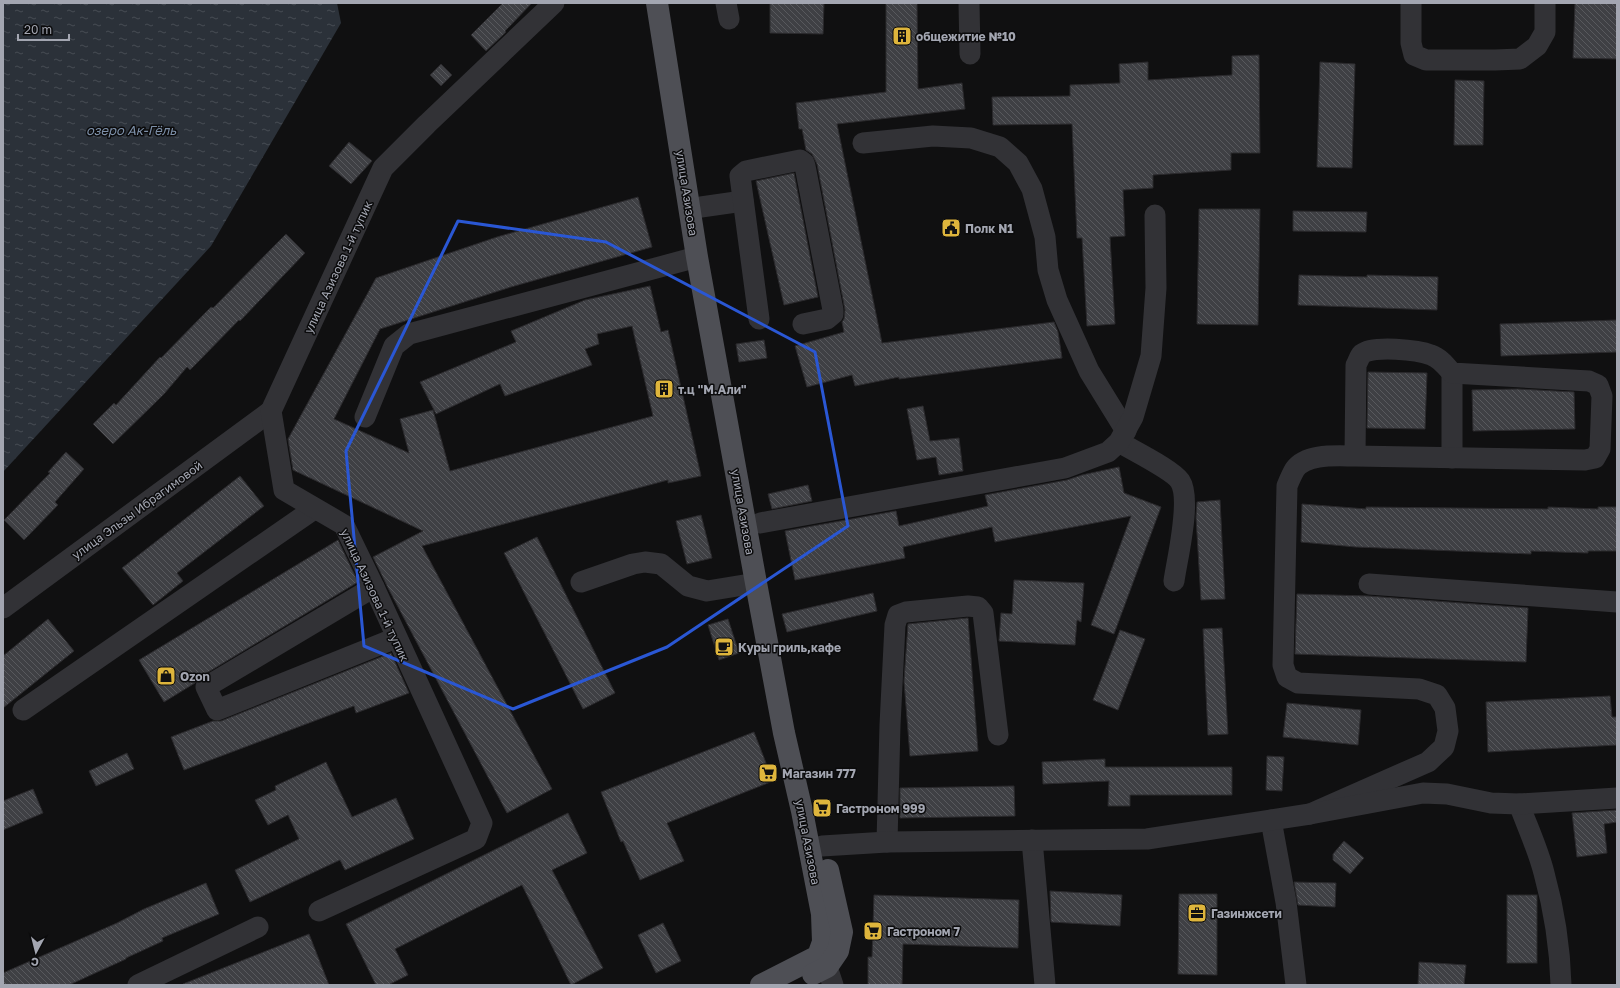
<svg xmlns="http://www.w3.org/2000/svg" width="1620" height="988" viewBox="0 0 1620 988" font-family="'Golos Text',sans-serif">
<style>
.water{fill:url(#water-ripples)}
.building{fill:url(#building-back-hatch);stroke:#2b2a2d}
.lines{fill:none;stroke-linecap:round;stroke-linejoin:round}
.minor{stroke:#323236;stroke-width:21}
.major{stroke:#4e4f55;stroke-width:22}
.marked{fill:none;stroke:#2a57d4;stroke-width:3;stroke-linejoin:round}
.labels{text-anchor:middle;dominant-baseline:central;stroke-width:3;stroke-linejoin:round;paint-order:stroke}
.poi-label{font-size:12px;font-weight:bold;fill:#a3a6b1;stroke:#0b0b0c;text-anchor:start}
.street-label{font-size:12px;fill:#a3a6b1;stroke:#0b0b0c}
.water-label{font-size:13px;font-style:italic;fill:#7d90a9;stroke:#0b0b0c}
</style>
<defs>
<pattern id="water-ripples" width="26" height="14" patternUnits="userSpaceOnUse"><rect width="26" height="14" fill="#2b3139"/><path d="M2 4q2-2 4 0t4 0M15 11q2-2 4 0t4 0" fill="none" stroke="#474c53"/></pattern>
<pattern id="building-back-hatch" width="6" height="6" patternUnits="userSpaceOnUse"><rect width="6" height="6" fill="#3f4044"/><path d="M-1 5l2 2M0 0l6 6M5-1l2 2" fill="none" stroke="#58595d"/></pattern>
</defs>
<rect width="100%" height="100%" fill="#101011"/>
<!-- water -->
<path class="water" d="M3,3H337L341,23L211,246L3,472Z"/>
<!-- building -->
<g class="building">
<path d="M503,3H532L505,31L506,32L486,51L471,35Z"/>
<path d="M770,3H824L823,34L770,33Z"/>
<path d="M886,3H917L918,89L962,83L965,109L837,124L882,343L1054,322L1058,332L1062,358L899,379V377L855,386L852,375L807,387L795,346L844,332L842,322L844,319L845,310L817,164L812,154L806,150L802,129H799L796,103L886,92Z"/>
<path d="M1575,3H1617V59L1573,58Z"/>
<path d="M1259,55L1260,153H1231V170L1153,175V188L1123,190L1125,236L1110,237L1115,324L1087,326L1082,238H1077L1072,124L993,125L992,97L1070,96V85L1120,83L1119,64L1148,62V80L1232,75V56Z"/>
<path d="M1320,62L1355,64L1352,168L1317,167Z"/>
<path d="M441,64L452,75L441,86L430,75Z"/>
<path d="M1455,80L1484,81L1483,145H1454Z"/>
<path d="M349,142L372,161L351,184L329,166Z"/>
<path d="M794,173L818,297L784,305L756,181Z"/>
<path d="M638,197L652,247L511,287L380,329L334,419L409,453L400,419L433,410L450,471L653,416L632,326L597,334L599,344L585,349L592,365L505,396L500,384L436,414L420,382L516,342L511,331L585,300L650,286L661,332L668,330L701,476L668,483V480L422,546L552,789L507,813L388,588L373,557L423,531L293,470L288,439L376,278L497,237Z"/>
<path d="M1199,209H1260L1258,325L1197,324Z"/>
<path d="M1293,211L1367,212L1366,232L1293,231Z"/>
<path d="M286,234L305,253L240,321L239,320L190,370L187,367L164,394L113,444L93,424L114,403L116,405L160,357L161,358L211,307L213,308Z"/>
<path d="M1299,275L1367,277V275L1438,277L1437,310L1298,305Z"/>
<path d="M1617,320V352L1501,356L1500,324Z"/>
<path d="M764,340L767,358L739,362L736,344Z"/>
<path d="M1368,372L1427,373L1425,429L1367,428Z"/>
<path d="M1518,389L1574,392L1575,429L1473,431L1472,390Z"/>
<path d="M923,406L930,441L959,438L963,471L939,475L936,457L917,460L907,409Z"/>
<path d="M66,452L84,469L55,502L58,505L24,540L4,520L50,473L48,472Z"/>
<path d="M1119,467L1124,493L1161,507L1114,634L1091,625L1131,516L995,542L992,527L903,547L905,558L795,580L785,531L896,511L899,526L988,506L985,495L1067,480L1082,475Z"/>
<path d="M240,476L264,506L177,573L183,581L153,605L122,568Z"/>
<path d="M808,485L812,501L772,509L768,494Z"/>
<path d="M1220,500L1225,599L1201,600L1196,517L1197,502Z"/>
<path d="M1302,504L1366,509V507L1548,509V507L1598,509V507H1617V551H1588V553L1531,551V554L1356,547L1301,542Z"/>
<path d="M701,515L712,558L687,564L676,521Z"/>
<path d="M537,537L615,693L583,709L504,553Z"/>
<path d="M338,540L358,582L200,677L195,683L164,702L139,660Z"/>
<path d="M1014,580L1084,583L1081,622L1077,620L1075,645L999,641L1001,613L1012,614Z"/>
<path d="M873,593L877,611L787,632L782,614Z"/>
<path d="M1297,594L1368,596L1528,608L1526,662L1295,654Z"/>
<path d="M968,618L978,751L910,756L904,681L908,624Z"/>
<path d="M48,619L74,651L3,708V656Z"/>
<path d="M728,619L739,653L719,660L708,625Z"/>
<path d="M1222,628L1228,734L1208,735L1203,629Z"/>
<path d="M1120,630L1145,639L1118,710L1093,700Z"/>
<path d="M391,653L409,693L356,713L354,706L184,770L171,737L213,721H221Z"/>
<path d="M1610,696L1612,717H1617V745L1488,752L1486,702Z"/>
<path d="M1287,703L1361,710L1358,745L1283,737Z"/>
<path d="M754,732L773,781L667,823L684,861L640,880L623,841L621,842L601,792Z"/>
<path d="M127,753L134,769L96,786L89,771Z"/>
<path d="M1267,756L1284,757L1282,791L1266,790Z"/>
<path d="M1105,759V767H1232V795H1130V806H1108L1109,781L1043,784L1042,762Z"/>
<path d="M326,762L352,817L396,798L414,839L345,870L340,860L250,902L235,870L299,839L288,815L268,825L255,800L276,790L275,786Z"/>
<path d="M1014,786L1015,816L900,818V788Z"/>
<path d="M33,789L43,813L3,830V801Z"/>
<path d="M1617,810V822L1604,824L1607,853L1577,857L1572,813Z"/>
<path d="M568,813L587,853L552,870L603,968L571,985L522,885L395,949L408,975L388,985H376L346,924Z"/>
<path d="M1344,841L1364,858L1350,874L1333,860V854Z"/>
<path d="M1294,882L1336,883L1335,907L1298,905Z"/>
<path d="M206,883L219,914L162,938L163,941L126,958V959L69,985H3V973L117,923L144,909Z"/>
<path d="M1050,891L1122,895L1120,926L1051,922Z"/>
<path d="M1179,894H1217V975L1178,974Z"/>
<path d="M874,895L1019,900L1018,948L903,944L902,985H868V957H872Z"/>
<rect x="1507" y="895" width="30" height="68"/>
<path d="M663,923L681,961L656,973L638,935Z"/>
<path d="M309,934L329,985H183V984Z"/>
<path d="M1419,962L1466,965L1464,985H1418Z"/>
</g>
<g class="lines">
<!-- minor -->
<g class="minor">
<path d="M726,3L729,19"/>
<path d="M969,3L970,54"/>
<path d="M1411,3V43L1414,55L1426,60H1495L1520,59L1537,46L1545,32V3"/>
<path d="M863,143L933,136L971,138L1000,147L1018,163L1032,189L1045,237L1048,270L1057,300L1089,371L1126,431"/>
<path d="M701,207L743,201"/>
<path d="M759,319L740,176L746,171L800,160L804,163L805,166L833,310V314L827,319L803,324"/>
<path d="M365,417L394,346L409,334L697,257"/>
<path d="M1119,442C1132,450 1173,470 1180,481C1192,499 1177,559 1174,581"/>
<path d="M1452,458V373"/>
<path d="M760,523L1065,468L1108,452L1119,442L1133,417L1151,356L1156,288L1155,215"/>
<path d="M581,582L633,564L645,562L661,564L688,586L707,591L756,583"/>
<path d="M1369,584L1617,602"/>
<path d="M374,587L206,687L217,710L396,638"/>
<path d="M3,608L271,411"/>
<path d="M23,710L314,509"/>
<path d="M1519,804C1527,826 1538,849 1544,873C1554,909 1560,947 1561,985"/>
<path d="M1310,814L1428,762L1444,747L1448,731L1445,708L1437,695L1419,689L1298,683L1287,677L1283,665L1287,486C1289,481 1292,474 1295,469C1307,453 1337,456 1355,456L1585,460L1595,458L1600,449L1602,396L1598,385L1589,381L1452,373C1446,366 1440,358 1431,355C1418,350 1373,345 1362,354C1359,357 1358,362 1356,365L1355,456"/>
<path d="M1271,820L1286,902L1296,985"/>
<path d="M1032,840L1045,985"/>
<path d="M887,842L890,725L895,625L898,615L906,612L968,606L978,607L983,613L998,735"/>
<path d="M822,846L887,842L1147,839L1310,814L1423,793L1447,794L1491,803L1519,804L1617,798"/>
<path d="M319,911L476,839L482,823L374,587L344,525L284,490L271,411L383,168L427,124L554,3"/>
<path d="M827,967L833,985"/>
<path d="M138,985L258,927"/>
</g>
<!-- major -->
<g class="major">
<path d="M657,3L697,257L756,583L784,733L802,811L822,914L823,942L818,956L761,985"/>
<path d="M813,974L827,967L838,951L842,932L828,870"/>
</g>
</g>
<!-- marked area -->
<path class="marked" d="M458,221L606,242L815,352L848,526L667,647L513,709L364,646L346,451Z"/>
<!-- icons -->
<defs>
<symbol id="building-square" viewBox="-11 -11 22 22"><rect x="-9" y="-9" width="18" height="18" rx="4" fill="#deb53c" stroke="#0b0b0c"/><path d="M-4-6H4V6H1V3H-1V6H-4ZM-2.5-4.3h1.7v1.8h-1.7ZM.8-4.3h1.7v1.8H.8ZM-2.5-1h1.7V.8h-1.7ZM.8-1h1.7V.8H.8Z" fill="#111"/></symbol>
<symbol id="civic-square" viewBox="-11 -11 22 22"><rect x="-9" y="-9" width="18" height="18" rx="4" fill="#deb53c" stroke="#0b0b0c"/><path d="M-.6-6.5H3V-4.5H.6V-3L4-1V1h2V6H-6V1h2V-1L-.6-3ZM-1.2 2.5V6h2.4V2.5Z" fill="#111"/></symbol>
<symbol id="cafe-square" viewBox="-11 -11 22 22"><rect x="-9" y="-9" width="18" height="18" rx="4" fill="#deb53c" stroke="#0b0b0c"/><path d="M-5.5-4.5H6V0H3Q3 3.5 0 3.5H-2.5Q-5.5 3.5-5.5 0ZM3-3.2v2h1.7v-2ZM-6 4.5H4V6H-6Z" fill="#111"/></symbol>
<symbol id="shop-square" viewBox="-11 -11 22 22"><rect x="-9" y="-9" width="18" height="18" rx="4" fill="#deb53c" stroke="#0b0b0c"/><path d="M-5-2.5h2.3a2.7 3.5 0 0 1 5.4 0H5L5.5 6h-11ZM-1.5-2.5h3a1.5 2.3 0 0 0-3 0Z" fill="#111"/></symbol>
<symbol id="supermarket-square" viewBox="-11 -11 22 22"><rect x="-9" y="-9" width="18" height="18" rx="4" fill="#deb53c" stroke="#0b0b0c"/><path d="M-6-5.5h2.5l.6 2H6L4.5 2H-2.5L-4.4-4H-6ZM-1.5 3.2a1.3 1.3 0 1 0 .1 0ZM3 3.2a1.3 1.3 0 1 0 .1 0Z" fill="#111"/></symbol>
<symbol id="office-square" viewBox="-11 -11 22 22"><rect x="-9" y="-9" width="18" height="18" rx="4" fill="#deb53c" stroke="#0b0b0c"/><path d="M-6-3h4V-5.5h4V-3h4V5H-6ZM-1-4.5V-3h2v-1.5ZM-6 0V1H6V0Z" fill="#111"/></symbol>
</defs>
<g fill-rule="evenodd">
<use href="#building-square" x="891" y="25" width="22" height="22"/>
<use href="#civic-square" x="940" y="217" width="22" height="22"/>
<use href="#building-square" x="653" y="378" width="22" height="22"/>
<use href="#cafe-square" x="713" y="636" width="22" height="22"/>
<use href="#shop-square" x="155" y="665" width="22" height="22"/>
<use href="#supermarket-square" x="757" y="762" width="22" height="22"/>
<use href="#supermarket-square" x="811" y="797" width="22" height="22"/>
<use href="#office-square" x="1186" y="902" width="22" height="22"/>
<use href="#supermarket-square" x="862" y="920" width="22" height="22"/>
</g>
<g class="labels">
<!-- poi labels -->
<g class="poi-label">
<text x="916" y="36">общежитие №10</text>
<text x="965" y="228">Полк N1</text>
<text x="678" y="389">т.ц "М.Али"</text>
<text x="738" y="647">Куры гриль,кафе</text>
<text x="180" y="676">Ozon</text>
<text x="782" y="773">Магазин 777</text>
<text x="836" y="808">Гастроном 999</text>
<text x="1211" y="913">Газинжсети</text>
<text x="887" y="931">Гастроном 7</text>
</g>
<!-- street labels -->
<g class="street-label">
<text transform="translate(687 193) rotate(81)">улица Азизова</text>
<text transform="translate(338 267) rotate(-65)">улица Азизова 1-й тупик</text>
<text transform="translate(137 510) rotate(-36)">улица Эльзы Ибрагимовой</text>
<text transform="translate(743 512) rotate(80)">улица Азизова</text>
<text transform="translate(375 595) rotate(65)">улица Азизова 1-й тупик</text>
<text transform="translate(808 842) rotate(79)">улица Азизова</text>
</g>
<!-- water labels -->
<g class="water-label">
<text x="131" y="130">озеро Ак-Гёль</text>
</g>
</g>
<!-- border -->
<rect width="1620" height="988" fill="none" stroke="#a3a6b1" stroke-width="8"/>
<!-- north arrow -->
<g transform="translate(36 952) rotate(187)" stroke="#0b0b0c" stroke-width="3" paint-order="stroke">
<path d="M0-3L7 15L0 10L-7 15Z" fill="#a3a6b1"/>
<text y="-6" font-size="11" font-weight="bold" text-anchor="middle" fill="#a3a6b1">С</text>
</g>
<!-- scale -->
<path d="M18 34v6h51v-6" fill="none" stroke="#a3a6b1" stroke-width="2"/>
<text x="24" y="34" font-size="12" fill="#a3a6b1" stroke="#0b0b0c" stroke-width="3" paint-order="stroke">20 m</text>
</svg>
